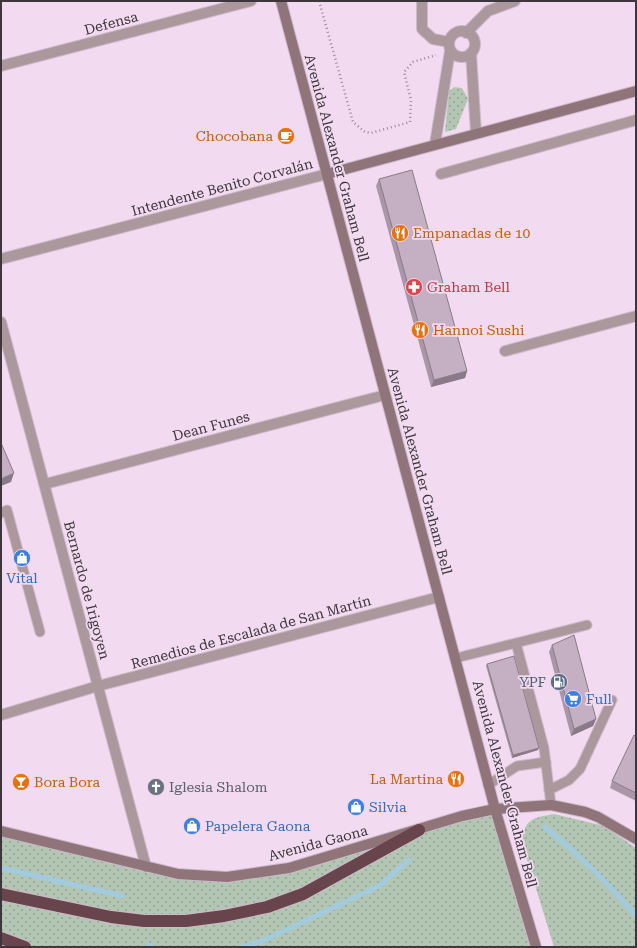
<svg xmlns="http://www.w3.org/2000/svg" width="637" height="948" viewBox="0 0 637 948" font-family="'Roboto Serif',serif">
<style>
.grass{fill:url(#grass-dots)}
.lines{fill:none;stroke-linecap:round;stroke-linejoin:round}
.stream{stroke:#a3cbdf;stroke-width:5}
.lane-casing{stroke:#cebacc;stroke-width:11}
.street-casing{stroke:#cebacc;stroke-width:12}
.secondary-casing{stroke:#cebacc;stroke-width:12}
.highway-casing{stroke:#cebacc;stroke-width:14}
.path{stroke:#998998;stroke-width:2.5;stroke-dasharray:1 3;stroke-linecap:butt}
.lane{stroke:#ab989c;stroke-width:9}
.street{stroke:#ab989c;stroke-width:10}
.secondary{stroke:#8f747a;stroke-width:10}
.highway{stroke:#68444d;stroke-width:12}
.wall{fill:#a996a8}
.shaded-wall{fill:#8a7a88}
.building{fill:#c5afc3;stroke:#8a7a88}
.labels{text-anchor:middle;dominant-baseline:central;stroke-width:3.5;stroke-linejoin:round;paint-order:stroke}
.street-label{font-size:14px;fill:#3e353d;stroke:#f2dbf0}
.food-label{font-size:14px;fill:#c56008;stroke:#f2dbf0;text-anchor:start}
.health-label{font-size:14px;fill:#be3a42;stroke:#f2dbf0;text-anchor:start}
.shop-label{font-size:14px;fill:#366cbe;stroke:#f2dbf0;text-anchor:start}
.service-label{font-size:14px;fill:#4e5e75;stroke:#f2dbf0;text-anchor:end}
.worship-label{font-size:14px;fill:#5b616d;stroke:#f2dbf0;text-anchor:start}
</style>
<defs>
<pattern id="grass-dots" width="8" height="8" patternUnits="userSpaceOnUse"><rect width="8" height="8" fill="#b2c6b3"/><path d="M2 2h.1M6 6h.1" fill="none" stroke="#92a293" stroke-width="1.8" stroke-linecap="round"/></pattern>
</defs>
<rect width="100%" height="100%" fill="#f2dbf0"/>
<!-- grass -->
<g class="grass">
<path d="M454,87L462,88L468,99L456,129L445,132L449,91Z"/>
<path d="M495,809L536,947H1V831L178,874L257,873Z"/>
<path d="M554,814L604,826L636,848V947H554L522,843C524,819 532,818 554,814Z"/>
</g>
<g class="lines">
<!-- stream -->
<g class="stream">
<path d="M545,827C578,854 609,884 636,916"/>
<path d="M1,868L122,896"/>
<path d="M149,945L152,947"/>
<path d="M243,947L265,940L379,886L409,860"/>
</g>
<defs>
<g id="lane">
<path d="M1,513L7,510L40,632"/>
<path d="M456,658L516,643"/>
<path d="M488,785L517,766L546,762"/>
<path d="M549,790L569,780L580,769L612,700"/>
<path d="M551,805L544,748L516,643L587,625"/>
</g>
<g id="street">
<path d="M422,1V29L433,39L449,42"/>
<circle cx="462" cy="44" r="13"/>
<path d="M466,33L488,11L515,1"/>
<path d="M471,53L476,133"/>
<path d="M1,66L251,1"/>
<path d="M435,144L450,51"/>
<path d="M441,174L636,120"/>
<path d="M1,259L327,174"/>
<path d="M1,322L146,867"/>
<path d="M505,351L636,316"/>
<path d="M45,484L385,395"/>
<path d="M1,715L98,686L439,597"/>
</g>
<g id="secondary">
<path d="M281,1L495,809L536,947"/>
<path d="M327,174L636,91"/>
<path d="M1,831L178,874L227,877L289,868L462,816L495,809L551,805L585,812L598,817L636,839"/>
</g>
<g id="highway">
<path d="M1,894L111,917L144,921H186L224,916L267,907L303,894L419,830"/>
<path d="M1,938L25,947"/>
</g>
</defs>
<!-- lane casing -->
<use href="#lane" class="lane-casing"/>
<!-- street casing -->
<use href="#street" class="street-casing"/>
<!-- secondary casing -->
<use href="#secondary" class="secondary-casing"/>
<!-- highway casing -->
<use href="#highway" class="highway-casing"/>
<!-- path -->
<path class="path" d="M319,1L353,122L365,132L371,133L410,122L411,100L404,72L413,62L436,55"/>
<!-- lane -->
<use href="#lane" class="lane"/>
<!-- street -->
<use href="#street" class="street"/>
<!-- secondary -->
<use href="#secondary" class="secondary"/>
<!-- highway -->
<use href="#highway" class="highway"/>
</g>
<!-- wall -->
<g class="wall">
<path d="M379,179L467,371L465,378L431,387L376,186Z"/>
<path d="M552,645L596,719L593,726L571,736L549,652Z"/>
<path d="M487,664L538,750L512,758L486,666Z"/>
<path d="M636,736V801L610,788L612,781Z"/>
</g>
<!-- shaded-wall -->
<g class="shaded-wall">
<path d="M467,371L465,378L431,387L434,380Z"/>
<path d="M14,473L11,482L1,486V479Z"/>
<path d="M596,719L593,726L571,736L574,729Z"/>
<path d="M539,748L538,750L512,758L513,755Z"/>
</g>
<!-- building -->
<g class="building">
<path d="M412,170L467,371L434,380L379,179Z"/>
<path d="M1,443L14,473L1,479Z"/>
<path d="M574,635L596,719L574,729L552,645Z"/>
<path d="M514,656L539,748L513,755L487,664Z"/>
<path d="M634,735L636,736V793L612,781Z"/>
</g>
<!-- icons -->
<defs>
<symbol id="cafe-disc" viewBox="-11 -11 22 22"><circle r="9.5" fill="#e8710a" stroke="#f2dbf0"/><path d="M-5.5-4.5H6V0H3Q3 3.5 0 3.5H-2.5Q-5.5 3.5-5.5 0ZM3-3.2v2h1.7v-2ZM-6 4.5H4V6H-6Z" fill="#fff"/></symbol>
<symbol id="restaurant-disc" viewBox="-11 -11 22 22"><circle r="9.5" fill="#e8710a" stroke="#f2dbf0"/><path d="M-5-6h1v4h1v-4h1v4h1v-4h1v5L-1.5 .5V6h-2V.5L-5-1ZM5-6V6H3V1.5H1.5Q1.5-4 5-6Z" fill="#fff"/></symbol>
<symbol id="pharmacy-disc" viewBox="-11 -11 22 22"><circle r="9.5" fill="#e0444e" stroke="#f2dbf0"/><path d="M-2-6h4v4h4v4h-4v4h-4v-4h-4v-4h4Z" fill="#fff"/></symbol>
<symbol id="shop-disc" viewBox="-11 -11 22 22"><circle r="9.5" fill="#3f7fe0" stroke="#f2dbf0"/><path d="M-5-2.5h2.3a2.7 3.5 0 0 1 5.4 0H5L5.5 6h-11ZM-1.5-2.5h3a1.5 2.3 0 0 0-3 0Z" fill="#fff"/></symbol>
<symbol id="fuel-disc" viewBox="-11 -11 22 22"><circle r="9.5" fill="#5c6f8a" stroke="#f2dbf0"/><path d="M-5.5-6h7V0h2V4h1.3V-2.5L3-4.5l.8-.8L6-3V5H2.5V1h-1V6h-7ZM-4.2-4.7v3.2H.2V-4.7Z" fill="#fff"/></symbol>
<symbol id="supermarket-disc" viewBox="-11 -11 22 22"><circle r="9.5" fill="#3f7fe0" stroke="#f2dbf0"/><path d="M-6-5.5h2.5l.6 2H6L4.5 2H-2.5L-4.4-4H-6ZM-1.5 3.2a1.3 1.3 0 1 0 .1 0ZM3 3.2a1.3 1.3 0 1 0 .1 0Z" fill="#fff"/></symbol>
<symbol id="bar-disc" viewBox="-11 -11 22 22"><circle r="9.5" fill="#e8710a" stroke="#f2dbf0"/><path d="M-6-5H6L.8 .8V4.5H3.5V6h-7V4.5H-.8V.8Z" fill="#fff"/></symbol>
<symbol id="church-disc" viewBox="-11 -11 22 22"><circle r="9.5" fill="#6b7280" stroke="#f2dbf0"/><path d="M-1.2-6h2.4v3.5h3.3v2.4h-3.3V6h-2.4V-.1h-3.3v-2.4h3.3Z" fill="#fff"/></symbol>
</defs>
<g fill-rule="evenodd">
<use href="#cafe-disc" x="276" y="126" width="20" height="20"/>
<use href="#restaurant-disc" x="390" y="223" width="20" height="20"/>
<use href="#pharmacy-disc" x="404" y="277" width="20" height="20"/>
<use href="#restaurant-disc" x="410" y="320" width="20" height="20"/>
<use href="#shop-disc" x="12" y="548" width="20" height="20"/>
<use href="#fuel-disc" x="549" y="672" width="20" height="20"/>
<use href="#supermarket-disc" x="563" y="689" width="20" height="20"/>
<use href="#restaurant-disc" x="446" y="769" width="20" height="20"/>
<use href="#bar-disc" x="11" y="772" width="20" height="20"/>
<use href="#church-disc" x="146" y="777" width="20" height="20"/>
<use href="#shop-disc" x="346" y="797" width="20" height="20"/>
<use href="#shop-disc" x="182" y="816" width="20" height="20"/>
</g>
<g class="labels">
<!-- street labels -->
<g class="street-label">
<text transform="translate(111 23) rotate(-15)">Defensa</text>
<text transform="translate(337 158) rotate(75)">Avenida Alexander Graham Bell</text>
<text transform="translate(222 187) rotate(-15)">Intendente Benito Corvalán</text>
<text transform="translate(211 426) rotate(-15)">Dean Funes</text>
<text transform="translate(420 471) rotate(75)">Avenida Alexander Graham Bell</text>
<text transform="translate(87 590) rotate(75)">Bernardo de Irigoyen</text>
<text transform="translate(251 632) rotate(-15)">Remedios de Escalada de San Martín</text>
<text transform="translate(505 784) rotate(75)">Avenida Alexander Graham Bell</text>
<text transform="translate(318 843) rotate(-15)">Avenida Gaona</text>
</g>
<!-- food labels -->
<g class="food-label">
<text x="273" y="136" text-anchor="end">Chocobana</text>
<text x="413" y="233">Empanadas de 10</text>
<text x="433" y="330">Hannoi Sushi</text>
<text x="443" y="779" text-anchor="end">La Martina</text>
<text x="34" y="782">Bora Bora</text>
</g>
<!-- health labels -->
<g class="health-label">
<text x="427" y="287">Graham Bell</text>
</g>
<!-- shop labels -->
<g class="shop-label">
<text x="22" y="578" text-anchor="middle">Vital</text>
<text x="586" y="699">Full</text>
<text x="369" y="807">Silvia</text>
<text x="205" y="826">Papelera Gaona</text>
</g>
<!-- service labels -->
<g class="service-label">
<text x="546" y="682">YPF</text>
</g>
<!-- worship labels -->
<g class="worship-label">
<text x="169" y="787">Iglesia Shalom</text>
</g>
</g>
<!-- border -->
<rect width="637" height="948" fill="none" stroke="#3e353d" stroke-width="4"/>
</svg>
